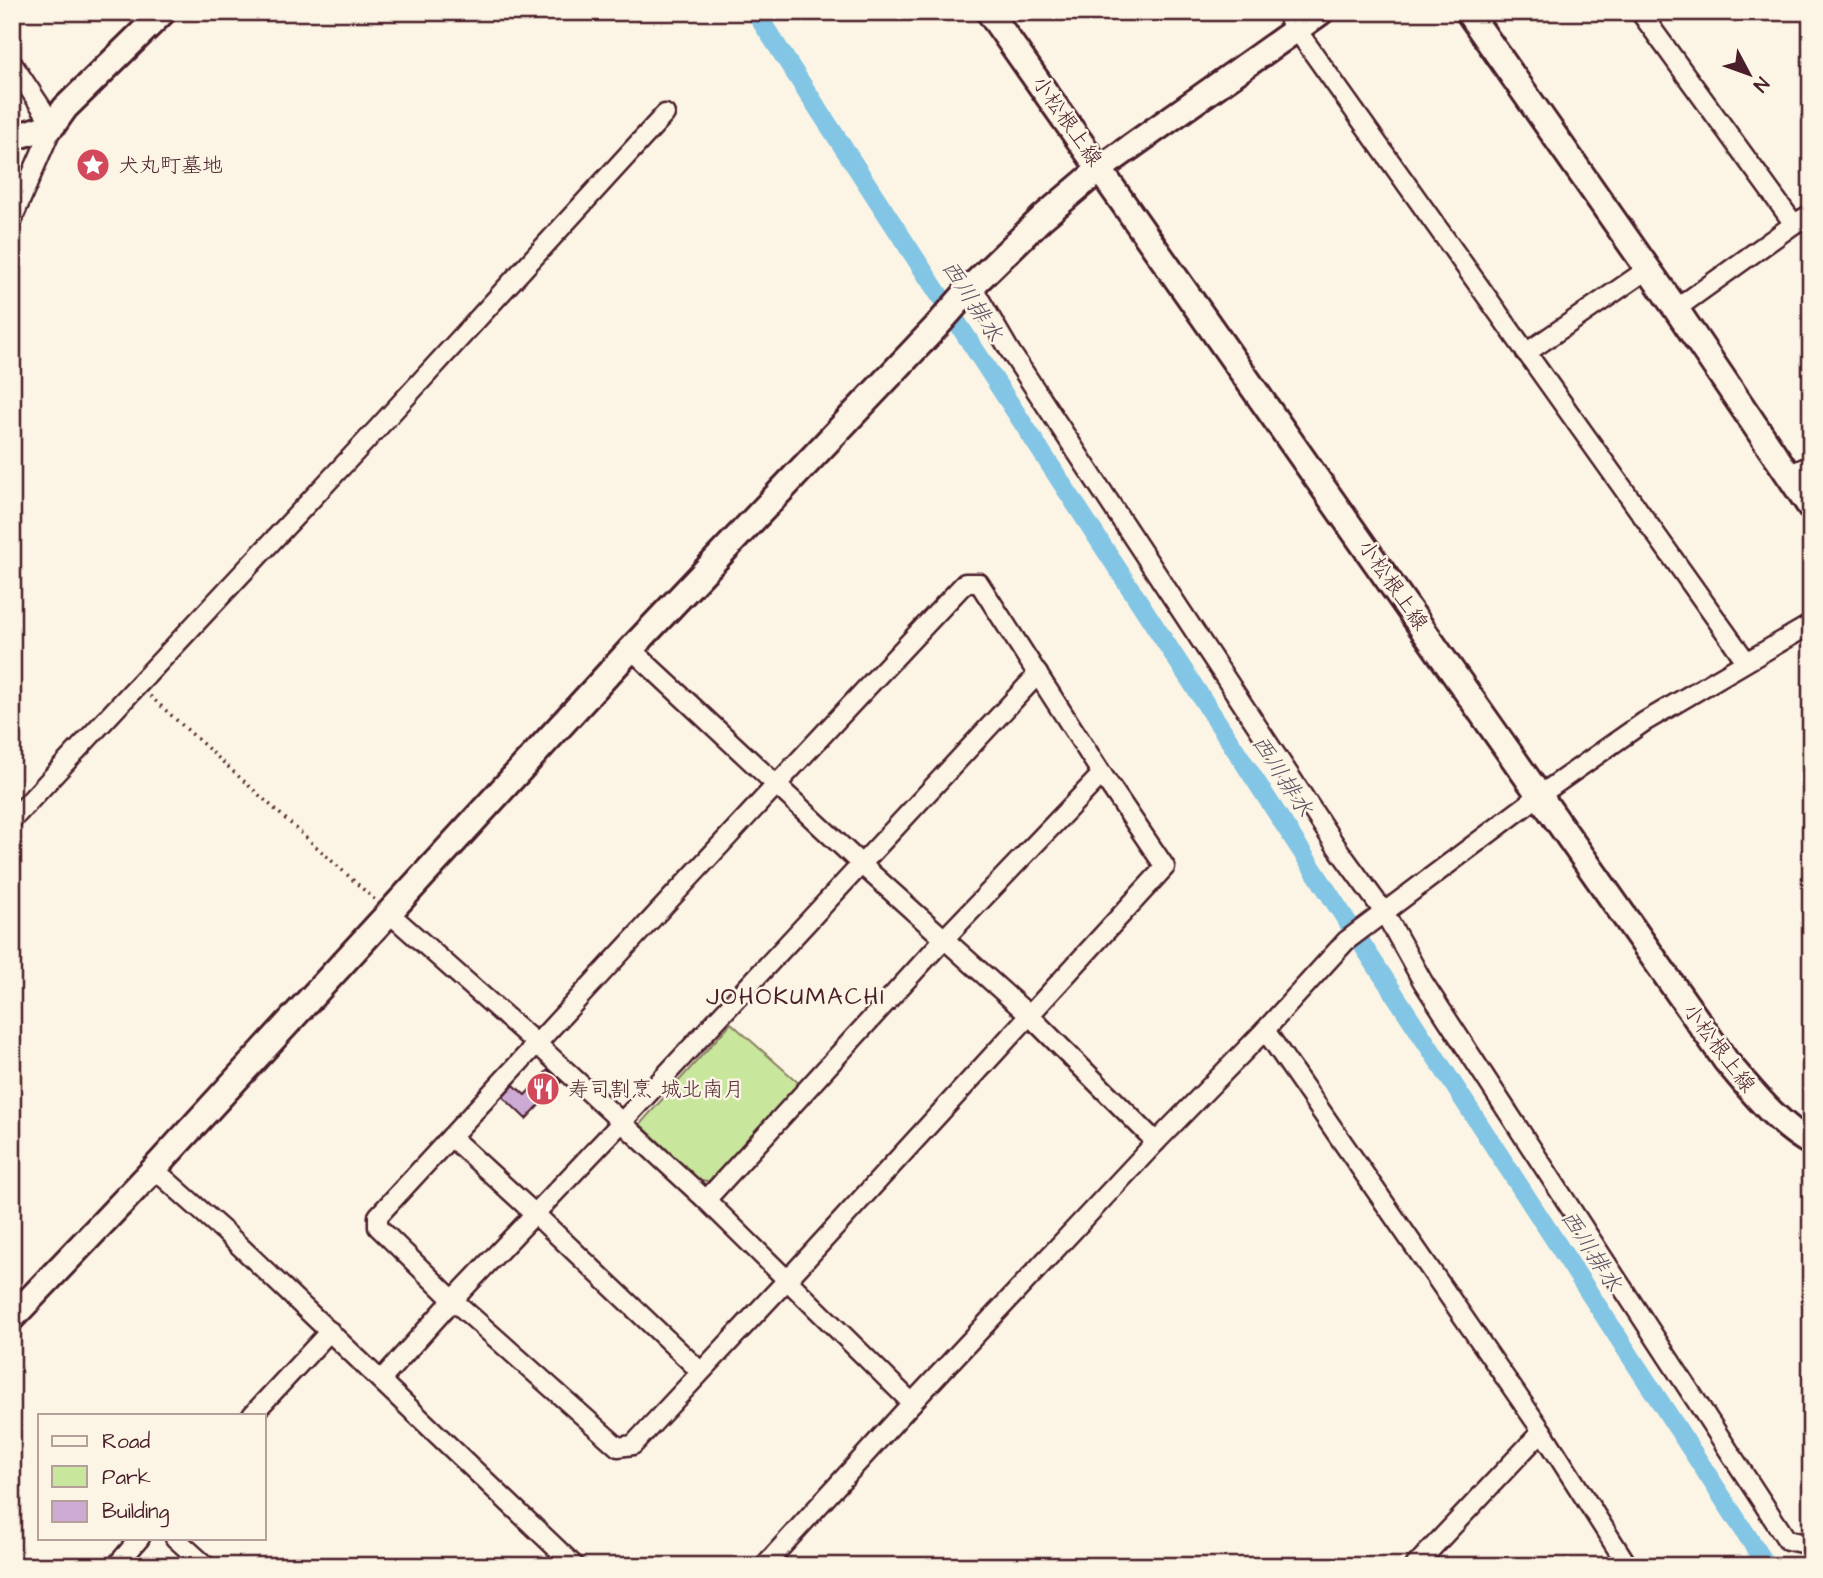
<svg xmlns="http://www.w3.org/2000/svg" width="1823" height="1578" viewBox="0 0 1823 1578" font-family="'Architects Daughter','Klee One',sans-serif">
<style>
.green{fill:#c9e69d;stroke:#8a8264;stroke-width:2}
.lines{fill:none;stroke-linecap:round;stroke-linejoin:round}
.canal{stroke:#83c5e4;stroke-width:19}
.building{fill:#cdaad3;stroke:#4a1f2b;stroke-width:2}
.street-casing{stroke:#4a1f2b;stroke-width:23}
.secondary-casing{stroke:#4a1f2b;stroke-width:30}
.path{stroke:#4a1f2b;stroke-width:3.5;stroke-dasharray:2 5;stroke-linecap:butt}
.street{stroke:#fcf5e5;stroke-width:18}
.secondary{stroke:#fcf5e5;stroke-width:24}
.labels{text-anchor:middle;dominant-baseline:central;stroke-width:5;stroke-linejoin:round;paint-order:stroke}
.street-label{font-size:21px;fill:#4a1f2b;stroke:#fcf5e5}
.poi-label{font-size:21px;fill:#4a1f2b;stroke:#fcf5e5;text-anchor:start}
.water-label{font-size:23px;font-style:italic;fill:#5b5162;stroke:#fcf5e5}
.quarter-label{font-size:24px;letter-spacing:2px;fill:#4a1f2b;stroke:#fcf5e5}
</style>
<rect width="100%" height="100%" fill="#fcf5e5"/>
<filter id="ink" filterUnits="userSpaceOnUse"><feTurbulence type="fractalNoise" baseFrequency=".0143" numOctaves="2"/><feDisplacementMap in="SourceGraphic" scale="14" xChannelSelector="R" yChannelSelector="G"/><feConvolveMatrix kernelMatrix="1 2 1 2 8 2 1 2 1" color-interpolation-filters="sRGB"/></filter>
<g filter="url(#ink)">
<!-- green -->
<path class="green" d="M731,1023L801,1085L709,1181H700L640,1124Z"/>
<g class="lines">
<!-- canal -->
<path class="canal" d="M755,12L1767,1566"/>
</g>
<!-- building -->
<path class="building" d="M548,1070L561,1082L526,1119L503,1097L514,1085L525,1095Z"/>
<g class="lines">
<defs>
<g id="street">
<path d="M1284,12L1746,661"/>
<path d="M1640,12L1794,224"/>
<path d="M12,63L53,125L12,220"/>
<path d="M972,286L1010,351L1336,846L1384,912L1423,982L1787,1540L1811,1545"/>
<path d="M1676,309L1794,224L1811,214"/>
<path d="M1526,353L1648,269"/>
<path d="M1788,475L1811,465"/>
<path d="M965,583H979L1102,774L1165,867L788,1279L633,1445L618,1447L453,1300L378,1227V1216C573,1004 768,792 965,583Z"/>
<path d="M631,649L862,865L1030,1016L1156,1142"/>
<path d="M12,820L377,429L665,114"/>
<path d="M389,913L538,1045L706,1200L912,1403"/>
<path d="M1265,1030L1542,1431L1628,1566"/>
<path d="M451,1137L534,1213L700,1371"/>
<path d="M154,1169L225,1232L575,1566"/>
<path d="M706,1200L944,939L1102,774"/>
<path d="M381,1380L453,1300L621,1123L1038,674"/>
<path d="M252,1415L330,1331"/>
<path d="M175,1538L206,1566"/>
<path d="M116,1566L140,1538"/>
<path d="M764,1566L912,1403L1156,1142L1265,1030L1346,941L1540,795L1644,722L1811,624"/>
<path d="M1415,1566L1542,1431"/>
</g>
<g id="secondary">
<path d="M989,12L1726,1061C1752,1091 1776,1123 1811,1143"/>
<path d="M1468,12L1676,309L1811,508"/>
<path d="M12,138L53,125L65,108L163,12"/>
<path d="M12,1318L154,1169L631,649L936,327L972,286L1042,218L1101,168L1321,12"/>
</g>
</defs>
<!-- street casing -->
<use href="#street" class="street-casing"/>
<!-- secondary casing -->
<use href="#secondary" class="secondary-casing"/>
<!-- path -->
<path class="path" d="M150,696L375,900"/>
<!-- street -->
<use href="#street" class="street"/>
<!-- secondary -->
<use href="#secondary" class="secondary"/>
</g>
</g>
<!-- icons -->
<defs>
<symbol id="sight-disc" viewBox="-11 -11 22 22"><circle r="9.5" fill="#d1495b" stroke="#fcf5e5"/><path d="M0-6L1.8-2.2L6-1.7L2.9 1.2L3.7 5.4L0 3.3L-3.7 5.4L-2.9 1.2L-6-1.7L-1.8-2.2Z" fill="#fff"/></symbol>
<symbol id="restaurant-disc" viewBox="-11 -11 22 22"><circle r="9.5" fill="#d1495b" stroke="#fcf5e5"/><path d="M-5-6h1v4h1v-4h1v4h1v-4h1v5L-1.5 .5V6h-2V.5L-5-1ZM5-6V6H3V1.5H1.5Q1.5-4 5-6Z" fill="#fff"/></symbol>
</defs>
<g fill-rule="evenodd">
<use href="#sight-disc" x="74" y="146" width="38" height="38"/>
<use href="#restaurant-disc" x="524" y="1070" width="38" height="38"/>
</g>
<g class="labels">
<!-- street labels -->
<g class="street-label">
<text transform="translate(1067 121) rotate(55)">小松根上線</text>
<text transform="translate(1393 585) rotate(55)">小松根上線</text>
<text transform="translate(1719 1048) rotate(53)">小松根上線</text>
</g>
<!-- poi labels -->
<g class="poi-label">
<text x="118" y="165">犬丸町墓地</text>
<text x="568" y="1089">寿司割烹 城北南月</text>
</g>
<!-- water labels -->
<g class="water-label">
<text transform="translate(972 301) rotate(57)">西川排水</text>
<text transform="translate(1282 776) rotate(57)">西川排水</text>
<text transform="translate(1591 1251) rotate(57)">西川排水</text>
</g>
<!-- quarter labels -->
<g class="quarter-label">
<text x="796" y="997">JOHOKUMACHI</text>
</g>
</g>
<!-- margin -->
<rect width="1823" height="1578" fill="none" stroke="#fcf5e5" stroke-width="42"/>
<rect x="21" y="21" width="1781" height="1536" fill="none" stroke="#4a1f2b" stroke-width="2.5" filter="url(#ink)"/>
<!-- legend -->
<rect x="38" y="1414" width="228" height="126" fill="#fcf5e5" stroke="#b59f9b" stroke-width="2"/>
<rect x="52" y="1436" width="35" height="10" fill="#fcf5e5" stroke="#b59f9b" stroke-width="2"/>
<text x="102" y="1448" font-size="21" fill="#4a1f2b">Road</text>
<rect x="52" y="1466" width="35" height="21" fill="#c9e69d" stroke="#b59f9b" stroke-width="2"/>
<text x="102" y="1484" font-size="21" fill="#4a1f2b">Park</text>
<rect x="52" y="1501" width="35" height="21" fill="#cdaad3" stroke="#b59f9b" stroke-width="2"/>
<text x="102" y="1518" font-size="21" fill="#4a1f2b">Building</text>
<!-- north arrow -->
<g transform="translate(1749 74) rotate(131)" stroke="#fcf5e5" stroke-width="5" paint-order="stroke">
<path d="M0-5L12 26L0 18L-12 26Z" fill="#4a1f2b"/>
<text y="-10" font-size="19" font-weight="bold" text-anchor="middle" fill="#4a1f2b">N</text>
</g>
</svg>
